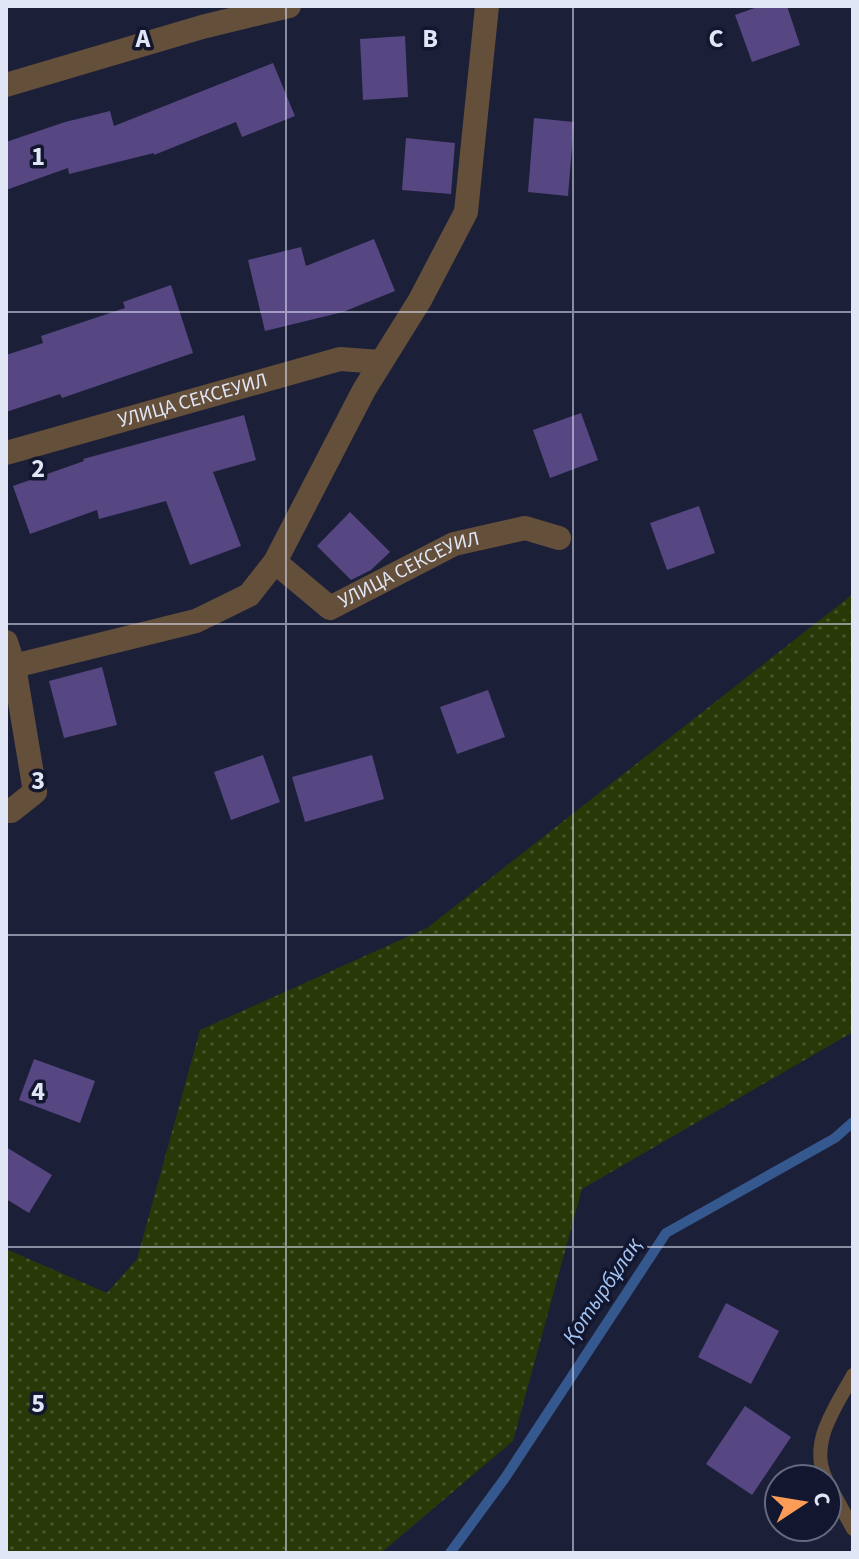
<svg xmlns="http://www.w3.org/2000/svg" width="859" height="1559" viewBox="0 0 859 1559" font-family="'Source Sans 3',sans-serif">
<style>
.grass{fill:url(#grass-dots)}
.lines{fill:none;stroke-linecap:round;stroke-linejoin:round}
.stream{stroke:#35588e;stroke-width:10}
.building{fill:#564681}
.service{stroke:#644f3a;stroke-width:14}
.minor{stroke:#644f3a;stroke-width:24}
.grid{fill:none;stroke:#e1e6f7;stroke-width:2;stroke-opacity:0.55}
.labels{text-anchor:middle;dominant-baseline:central;stroke-width:7;stroke-linejoin:round;paint-order:stroke}
.street-label{font-size:20px;fill:#e1e6f7;stroke:#12162e}
.water-label{font-size:22px;font-style:italic;fill:#a5c5f4;stroke:#12162e}
.grid-label{font-size:26px;text-anchor:middle;font-weight:bold;fill:#e1e6f7;stroke:#12162e;stroke-width:7;stroke-linejoin:round;paint-order:stroke}
</style>
<defs>
<pattern id="grass-dots" width="8" height="8" patternUnits="userSpaceOnUse" patternTransform="scale(2)"><rect width="8" height="8" fill="#283807"/><path d="M2 2h.1M6 6h.1" fill="none" stroke="#47552c" stroke-width="1.8" stroke-linecap="round"/></pattern>
</defs>
<rect width="100%" height="100%" fill="#1b1f38"/>
<!-- grass -->
<path class="grass" d="M853,594V1032L582,1189L513,1441L381,1553H6V1249L107,1293L137,1259L200,1030L427,928Z"/>
<g class="lines">
<!-- stream -->
<path class="stream" d="M450,1553L505,1478L666,1233L835,1138L853,1122"/>
</g>
<!-- building -->
<g class="building">
<path d="M760,6H787L800,45L752,62L735,15Z"/>
<path d="M405,36L408,97L363,100L360,39Z"/>
<path d="M273,63L295,116L242,137L236,122L154,155V153L69,174L68,168L6,190V142L65,122L110,111L114,126Z"/>
<path d="M534,118L574,122L568,196L528,192Z"/>
<path d="M406,138L455,143L451,194L402,190Z"/>
<path d="M374,239L395,291L343,312L265,331L248,260L301,247L306,266Z"/>
<path d="M171,285L193,353L62,398L60,394L6,412V355L43,343L41,336L125,308L123,302Z"/>
<path d="M581,413L598,460L550,478L533,430Z"/>
<path d="M244,415L256,460L213,472L241,546L190,565L166,501L99,519L97,510L30,534L13,486L84,461L83,459Z"/>
<path d="M699,506L715,553L667,570L650,523Z"/>
<path d="M350,512L390,552L371,570L351,580L317,546Z"/>
<path d="M102,667L117,725L64,738L49,681Z"/>
<path d="M488,690L505,737L457,754L440,707Z"/>
<path d="M263,755L280,802L231,820L214,772Z"/>
<path d="M372,755L384,799L305,822L292,777Z"/>
<path d="M34,1059L95,1081L80,1123L19,1100Z"/>
<path d="M6,1147L52,1175L29,1213L6,1199Z"/>
<path d="M726,1303L779,1331L751,1384L698,1357Z"/>
<path d="M745,1406L791,1437L752,1495L706,1464Z"/>
</g>
<g class="lines">
<!-- service -->
<g class="service">
<path d="M826,1479C808,1443 836,1407 853,1375"/>
<path d="M827,1481L853,1529"/>
</g>
<!-- minor -->
<g class="minor">
<path d="M6,85L202,27L289,6"/>
<path id="s1" d="M6,453L340,359L381,362"/>
<path id="s2" d="M275,562L330,608L454,544L525,528L559,538"/>
<path d="M6,642L14,666L35,792L11,811H6"/>
<path d="M14,666L196,621L249,595L275,562L364,390L420,300L466,212L487,6"/>
</g>
</g>
<!-- grid -->
<path class="grid" d="M286,6V1553M573,6V1553M6,312H853M6,624H853M6,935H853M6,1247H853"/>
<g class="labels">
<!-- street labels -->
<g class="street-label">
<text stroke="none"><textPath href="#s1" startOffset="194">УЛИЦА СЕКСЕУИЛ</textPath></text>
<text stroke="none"><textPath href="#s2" startOffset="160">УЛИЦА СЕКСЕУИЛ</textPath></text>
</g>
<!-- water labels -->
<g class="water-label">
<text transform="translate(602 1291) rotate(-56)">Қотырбұлақ</text>
</g>
</g>
<g class="grid-label">
<text x="143" y="47">A</text>
<text x="430" y="47">B</text>
<text x="716" y="47">C</text>
<text x="38" y="165">1</text>
<text x="38" y="477">2</text>
<text x="38" y="789">3</text>
<text x="38" y="1100">4</text>
<text x="38" y="1412">5</text>
</g>
<!-- border -->
<rect width="859" height="1559" fill="none" stroke="#e1e6f7" stroke-width="16"/>
<!-- north arrow -->
<g transform="translate(803 1503) rotate(78)"><circle r="38" fill="#12162e" stroke="#65697e" stroke-width="2"/>
<path d="M0-6L14 30L0 20L-14 30Z" fill="#fd9c56"/>
<text y="-12" font-size="22" font-weight="bold" text-anchor="middle" fill="#e1e6f7">С</text>
</g>
</svg>
